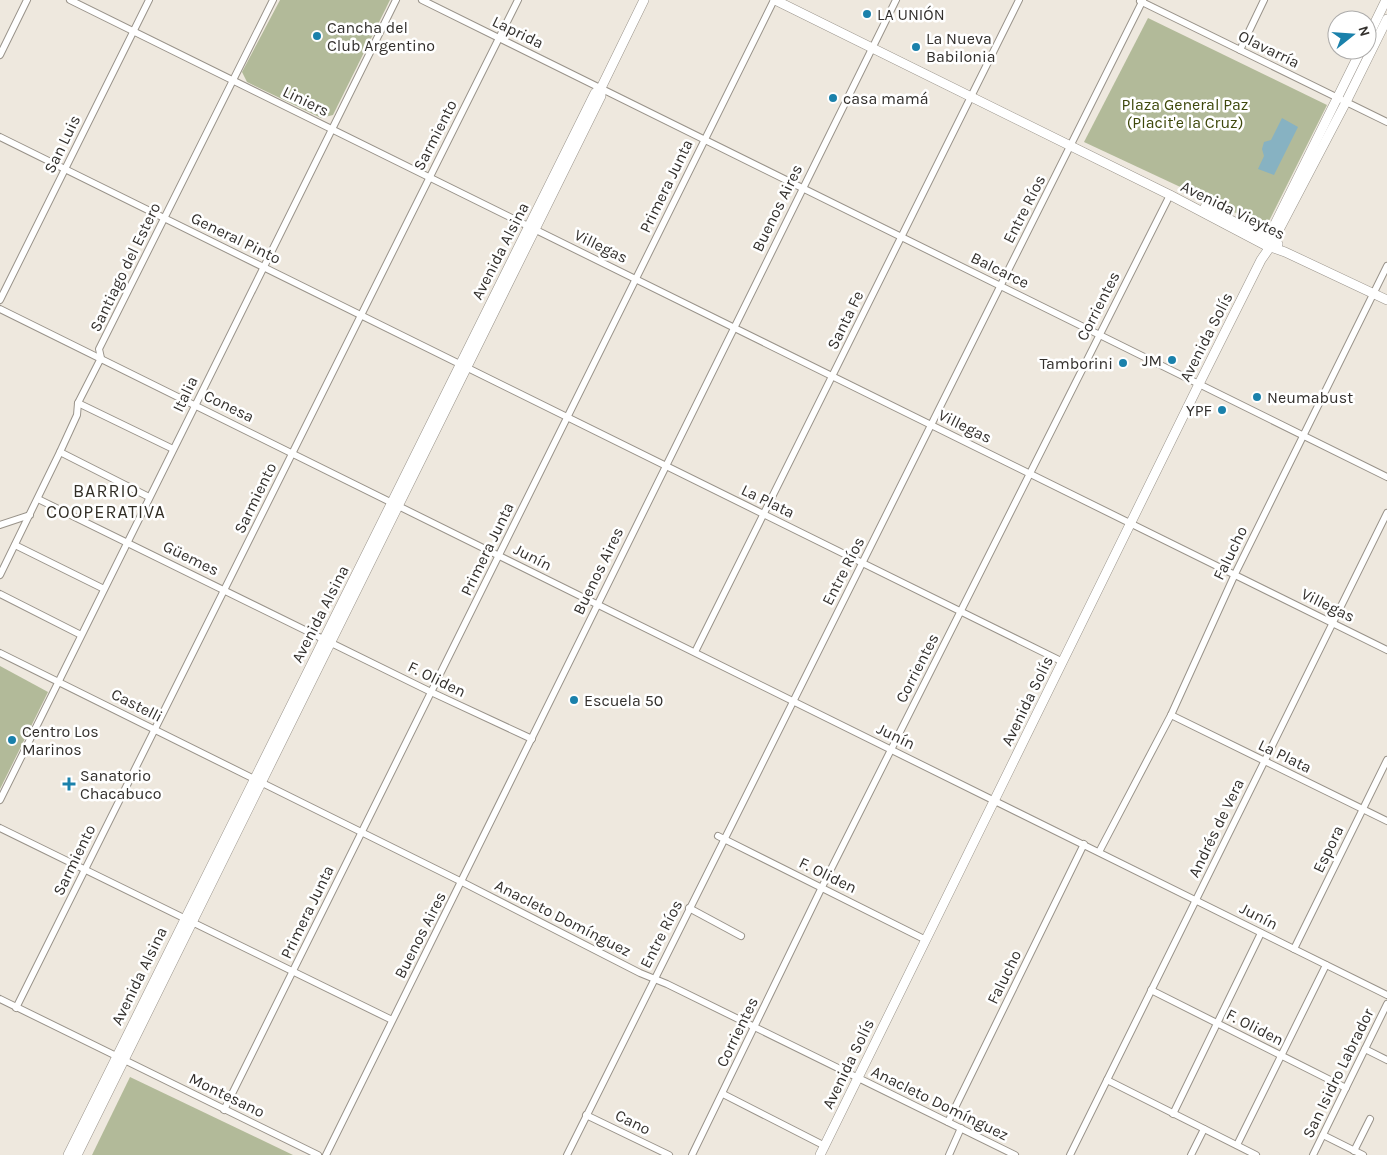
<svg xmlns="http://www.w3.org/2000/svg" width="1387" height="1155" viewBox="0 0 1387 1155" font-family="Karla,sans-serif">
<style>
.green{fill:#b2ba99}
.water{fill:#87b2c2}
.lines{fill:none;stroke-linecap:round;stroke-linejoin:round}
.street-casing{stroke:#99938a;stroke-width:8}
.secondary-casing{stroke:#99938a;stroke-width:10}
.street{stroke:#fff;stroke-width:6}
.secondary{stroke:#fff;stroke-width:9}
.poi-dot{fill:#1a81ab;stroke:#fff;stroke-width:2}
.labels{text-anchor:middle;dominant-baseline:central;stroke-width:5;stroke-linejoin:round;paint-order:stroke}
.poi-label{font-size:16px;fill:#33302d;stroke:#fff;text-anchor:start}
.street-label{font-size:16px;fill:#33302d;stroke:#fff}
.park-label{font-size:16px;fill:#3e480b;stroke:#fff}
.neighbourhood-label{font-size:18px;letter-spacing:1px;fill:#322e26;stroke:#fff}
</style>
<rect width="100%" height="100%" fill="#eee8de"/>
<!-- green -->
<g class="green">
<path d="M280,0H390L333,115L321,118L247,82L242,72Z"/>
<path d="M1148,18L1327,105L1266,227L1084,142Z"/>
<path d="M0,666L48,692L0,789Z"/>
<path d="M130,1077L293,1155H92Z"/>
</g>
<!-- water -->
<path class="water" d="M1282,118L1298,127L1274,175L1258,169L1264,156L1262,149L1264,142L1271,140Z"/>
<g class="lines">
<defs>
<g id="street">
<path d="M70,0L1387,650"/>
<path d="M422,0L1387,477"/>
<path d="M1140,1L1387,122"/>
<path d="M1240,50L1264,0"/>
<path d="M0,55L27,0"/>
<path d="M0,137L1063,662"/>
<path d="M0,300L149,0"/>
<path d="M0,309L1387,995"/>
<path d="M78,403L173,449"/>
<path d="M60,452L149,497"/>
<path d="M38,499L431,692L532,739"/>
<path d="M0,525L30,515"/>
<path d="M15,545L104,589"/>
<path d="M0,575L60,452L77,415L78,403L101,358L99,349L273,0"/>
<path d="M0,594L81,635"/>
<path d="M695,652L1019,0"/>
<path d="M0,653L462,882L640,973L667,984L1015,1155"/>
<path d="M1171,715L1387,821"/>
<path d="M0,800L396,0"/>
<path d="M0,828L392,1020"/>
<path d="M718,836L926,940"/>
<path d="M1099,852L1171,715L1235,574L1387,266"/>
<path d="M689,908L741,936"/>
<path d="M1294,949L1387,760"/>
<path d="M1151,990L1346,1088"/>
<path d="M0,999L318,1155"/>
<path d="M16,1008L518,0"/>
<path d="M1365,1049L1387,1060"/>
<path d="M1107,1080L1256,1155"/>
<path d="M723,1094L825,1146"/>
<path d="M224,1110L774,0"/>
<path d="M1173,1114L1261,933"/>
<path d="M586,1115L669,1155"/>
<path d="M948,1122L1084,844"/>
<path d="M1323,1135L1363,1155"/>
<path d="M1237,1145L1326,965"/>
<path d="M1354,1151L1370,1119"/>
<path d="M326,1155L896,0"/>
<path d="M567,1155L1143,0"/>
<path d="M692,1155L822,887L1170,195"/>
<path d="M949,1155L961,1128"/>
<path d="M1070,1155L1387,513"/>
<path d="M1191,1155L1204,1129"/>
<path d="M1313,1155L1387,1004"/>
</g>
<g id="secondary">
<path d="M775,0L1170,195L1265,245L1285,252L1387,300"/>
<path d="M1367,39L1386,0"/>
<path d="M601,88L644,0"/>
<path d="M1205,207L1278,244"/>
<path d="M1266,242L1361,50"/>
<path d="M68,1155L595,93L601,88V96L77,1155"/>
<path d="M820,1155L1199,384L1261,260L1270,247L1346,102L1387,19"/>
</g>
</defs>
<!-- street casing -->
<use href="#street" class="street-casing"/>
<!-- secondary casing -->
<use href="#secondary" class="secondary-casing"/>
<!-- street -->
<use href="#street" class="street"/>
<!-- secondary -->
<use href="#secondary" class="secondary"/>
</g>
<!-- markers -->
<g class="poi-dot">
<circle cx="867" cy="14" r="5"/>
<circle cx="317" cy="36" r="5"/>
<circle cx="916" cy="47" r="5"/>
<circle cx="833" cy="98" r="5"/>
<circle cx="1172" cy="360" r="5"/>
<circle cx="1123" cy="363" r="5"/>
<circle cx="1257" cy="397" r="5"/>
<circle cx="1222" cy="410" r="5"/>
<circle cx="574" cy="700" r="5"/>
<circle cx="12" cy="740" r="5"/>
<path d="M66.5 776.5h5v5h5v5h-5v5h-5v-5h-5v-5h5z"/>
</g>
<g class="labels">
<!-- poi labels -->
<g class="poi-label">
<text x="877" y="14">LA UNIÓN</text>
<text x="327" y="27">Cancha del<tspan x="327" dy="18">Club Argentino</tspan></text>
<text x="926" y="38">La Nueva<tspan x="926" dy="18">Babilonia</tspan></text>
<text x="843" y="98">casa mamá</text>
<text x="1162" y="360" text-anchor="end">JM</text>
<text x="1113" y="363" text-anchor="end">Tamborini</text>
<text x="1267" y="397">Neumabust</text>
<text x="1212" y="410" text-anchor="end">YPF</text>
<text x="584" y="700">Escuela 50</text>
<text x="22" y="731">Centro Los<tspan x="22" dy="18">Marinos</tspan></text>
<text x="80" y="775">Sanatorio<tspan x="80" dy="18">Chacabuco</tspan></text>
</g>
<!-- street labels -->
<g class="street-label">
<text transform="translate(518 32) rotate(26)">Laprida</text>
<text transform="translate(1269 49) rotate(26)">Olavarría</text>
<text transform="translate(306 101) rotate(26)">Liniers</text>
<text transform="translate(435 135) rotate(-63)">Sarmiento</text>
<text transform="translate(62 144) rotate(-64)">San Luis</text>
<text transform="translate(666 186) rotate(-64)">Primera Junta</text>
<text transform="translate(777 208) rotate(-64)">Buenos Aires</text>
<text transform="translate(1024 209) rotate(-63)">Entre Ríos</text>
<text transform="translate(1233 210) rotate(26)">Avenida Vieytes</text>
<text transform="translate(236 238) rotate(26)">General Pinto</text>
<text transform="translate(601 246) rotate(26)">Villegas</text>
<text transform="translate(500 251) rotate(-63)">Avenida Alsina</text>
<text transform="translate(125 267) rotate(-64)">Santiago del Estero</text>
<text transform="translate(1000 270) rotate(26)">Balcarce</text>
<text transform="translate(1098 306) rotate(-63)">Corrientes</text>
<text transform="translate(845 320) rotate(-64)">Santa Fe</text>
<text transform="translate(1206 337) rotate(-63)">Avenida Solís</text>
<text transform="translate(185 394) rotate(-64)">Italia</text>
<text transform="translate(229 406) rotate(26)">Conesa</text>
<text transform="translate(965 426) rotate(26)">Villegas</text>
<text transform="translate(255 498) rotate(-64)">Sarmiento</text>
<text transform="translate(768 501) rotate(26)">La Plata</text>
<text transform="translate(487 549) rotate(-64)">Primera Junta</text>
<text transform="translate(1230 553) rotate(-64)">Falucho</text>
<text transform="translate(533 557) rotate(27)">Junín</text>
<text transform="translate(191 558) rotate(26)">Güemes</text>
<text transform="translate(598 571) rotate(-64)">Buenos Aires</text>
<text transform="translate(843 571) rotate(-63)">Entre Ríos</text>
<text transform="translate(1328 605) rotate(26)">Villegas</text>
<text transform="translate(320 614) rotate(-63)">Avenida Alsina</text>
<text transform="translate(917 668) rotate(-63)">Corrientes</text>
<text transform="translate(437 679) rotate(26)">F. Oliden</text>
<text transform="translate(1027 701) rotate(-64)">Avenida Solís</text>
<text transform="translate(137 705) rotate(27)">Castelli</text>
<text transform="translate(896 736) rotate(26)">Junín</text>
<text transform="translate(1285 756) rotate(26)">La Plata</text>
<text transform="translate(1216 828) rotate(-64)">Andrés de Vera</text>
<text transform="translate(1328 849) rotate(-64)">Espora</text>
<text transform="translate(74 860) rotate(-64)">Sarmiento</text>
<text transform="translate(828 875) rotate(26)">F. Oliden</text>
<text transform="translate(307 912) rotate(-64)">Primera Junta</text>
<text transform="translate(1259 916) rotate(27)">Junín</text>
<text transform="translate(563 918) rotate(27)">Anacleto Domínguez</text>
<text transform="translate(661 934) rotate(-63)">Entre Ríos</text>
<text transform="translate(420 935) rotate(-63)">Buenos Aires</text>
<text transform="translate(139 976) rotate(-64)">Avenida Alsina</text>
<text transform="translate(1004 977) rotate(-64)">Falucho</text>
<text transform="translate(1255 1027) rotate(27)">F. Oliden</text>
<text transform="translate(737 1032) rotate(-64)">Corrientes</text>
<text transform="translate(848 1064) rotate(-64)">Avenida Solís</text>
<text transform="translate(1338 1073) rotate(-64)">San Isidro Labrador</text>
<text transform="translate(227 1095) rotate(26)">Montesano</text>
<text transform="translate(940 1103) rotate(26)">Anacleto Domínguez</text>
<text transform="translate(633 1122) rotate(26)">Cano</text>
</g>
<!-- park labels -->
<g class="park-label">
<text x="1185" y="104">Plaza General Paz<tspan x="1185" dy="18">(Placit'e la Cruz)</tspan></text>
</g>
<!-- neighbourhood labels -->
<g class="neighbourhood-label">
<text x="106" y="491">BARRIO<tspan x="106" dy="21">COOPERATIVA</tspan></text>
</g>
</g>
<!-- north arrow -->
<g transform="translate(1352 35) rotate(73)"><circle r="24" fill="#ffffff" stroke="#adacab"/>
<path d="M0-4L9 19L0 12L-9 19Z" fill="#1a81ab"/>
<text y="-8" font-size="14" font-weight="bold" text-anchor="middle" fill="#33302d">N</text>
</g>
</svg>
